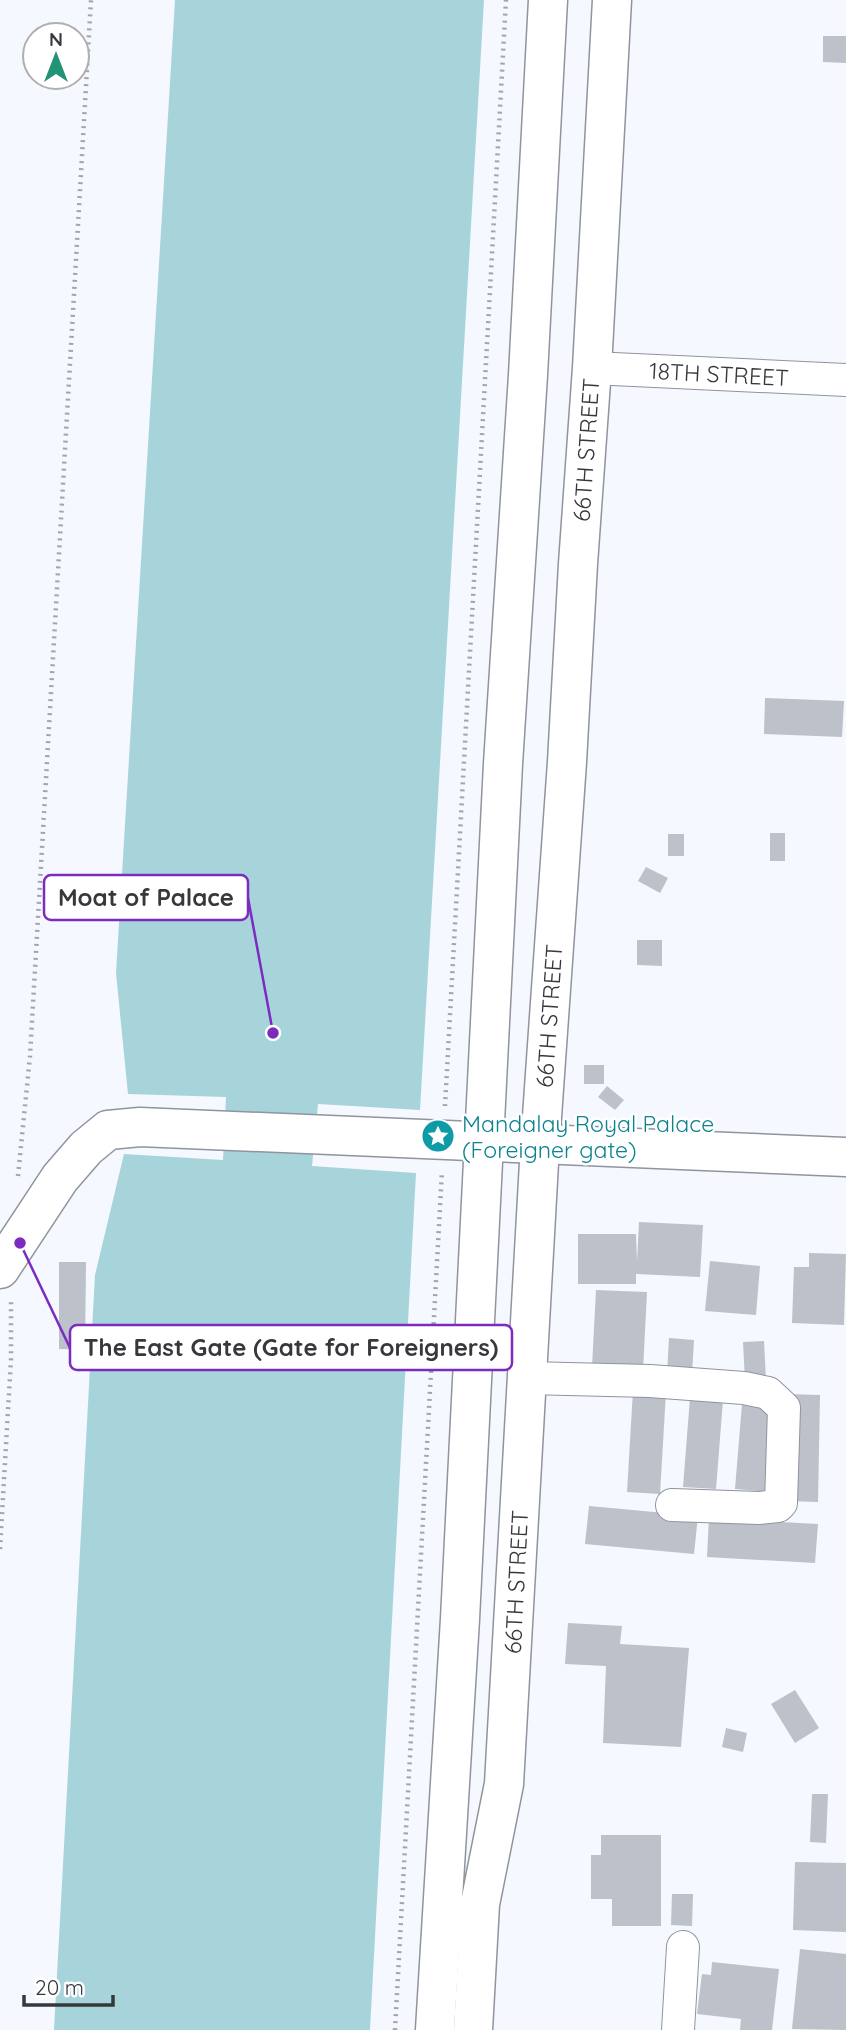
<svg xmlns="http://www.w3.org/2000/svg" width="846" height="2030" viewBox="0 0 846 2030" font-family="Quicksand,sans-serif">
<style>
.water{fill:#a7d4db}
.building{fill:#bcc1ca}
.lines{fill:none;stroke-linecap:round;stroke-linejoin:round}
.street-casing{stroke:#8f949d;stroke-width:34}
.secondary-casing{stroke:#8f949d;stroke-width:41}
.primary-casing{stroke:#8f949d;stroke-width:41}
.path{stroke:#a3a5ab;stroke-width:4.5;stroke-dasharray:2 5;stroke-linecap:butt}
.street{stroke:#fff;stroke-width:32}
.secondary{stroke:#fff;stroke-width:38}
.primary{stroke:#fff;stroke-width:38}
.labels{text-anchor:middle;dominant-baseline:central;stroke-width:5;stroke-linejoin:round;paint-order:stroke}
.street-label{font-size:23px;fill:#36383c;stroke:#fff}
.culture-label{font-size:23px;fill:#0d838f;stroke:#fff;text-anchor:start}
.leader{fill:none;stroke:#7b2cbf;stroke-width:2.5}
.callout-dot{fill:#7b2cbf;stroke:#fff;stroke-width:2.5}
.callout{fill:#fff;stroke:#7b2cbf;stroke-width:2.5}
.callout-label{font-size:24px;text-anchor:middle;font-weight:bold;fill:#36383c}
</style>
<rect width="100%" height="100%" fill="#f5f8fe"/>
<!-- water -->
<path class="water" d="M175,0H484L420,1110L318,1104L312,1166L416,1173L370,2030H54L95,1275L124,1154L223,1160L226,1097L128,1094L116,973Z"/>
<!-- building -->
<g class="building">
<path d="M823,36H846V63L823,62Z"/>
<path d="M765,698L844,701L842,737L764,734Z"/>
<rect x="770" y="833" width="15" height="28"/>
<rect x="668" y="834" width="16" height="22"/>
<path d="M646,867L668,878L660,893L638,881Z"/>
<path d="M637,940H662V966L637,965Z"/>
<rect x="584" y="1065" width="20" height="19"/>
<path d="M607,1086L624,1100L615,1110L598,1097Z"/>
<path d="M639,1222L703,1225L700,1277L636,1274V1284H578V1234H636L637,1262Z"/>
<path d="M809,1253L846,1254L844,1325L792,1323L794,1267H809Z"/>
<path d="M710,1261L760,1266L756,1315L705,1311Z"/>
<path d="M59,1262H86L85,1350L59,1349Z"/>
<path d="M596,1290L647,1292L643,1370L592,1367Z"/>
<path d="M669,1338L694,1340L692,1375L667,1373Z"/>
<path d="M764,1341L766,1380L745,1381L743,1342Z"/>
<path d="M633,1390L666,1392L660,1494L627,1492Z"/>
<path d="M787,1394L820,1395L818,1502L785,1501Z"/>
<path d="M690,1398L723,1400L716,1489L683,1487Z"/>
<path d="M742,1404L778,1407L771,1492L735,1489Z"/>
<path d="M589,1506L698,1516L694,1554L585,1544Z"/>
<path d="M709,1518L818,1524L815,1563L707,1557Z"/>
<path d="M568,1623L622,1626L620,1644L689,1648L681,1747L603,1743L606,1666L565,1664Z"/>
<path d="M795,1690L819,1728L795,1743L771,1704Z"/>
<path d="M726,1728L747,1733L743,1752L722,1747Z"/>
<path d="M812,1794H828L826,1843L810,1842Z"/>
<path d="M601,1835H661V1926H612V1899H591V1855H601Z"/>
<path d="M795,1862L846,1863V1932L793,1930Z"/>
<path d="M672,1894H693L692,1926L671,1925Z"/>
<path d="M800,1949L846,1954V2030L792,2029Z"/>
<path d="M712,1962L779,1969L772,2030H740L741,2019L697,2014L702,1974L711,1975Z"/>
</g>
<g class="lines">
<defs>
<g id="street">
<path d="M592,368L846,380"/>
<path d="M527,1378L650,1381L744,1388L768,1393L784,1408L781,1503L778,1506L759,1508L672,1505"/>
<path d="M678,2030L683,1947"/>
</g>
<path id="secondary" d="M0,1269L60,1178L86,1148L108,1130L140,1127C375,1138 611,1146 846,1157"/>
<g id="primary">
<path d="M435,2030L460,1619L503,764L528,375L548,0"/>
<path d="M473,2030L480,1904L504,1784L540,1145L567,762L578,564L592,368L612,0"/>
</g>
</defs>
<!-- street casing -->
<use href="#street" class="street-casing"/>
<!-- secondary casing -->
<use href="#secondary" class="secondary-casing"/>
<!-- primary casing -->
<use href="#primary" class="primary-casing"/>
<!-- path -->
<g class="path">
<path d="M445,1106L506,0"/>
<path d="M18,1176L30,1056L91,0"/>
<path d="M0,1549L11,1359V1300"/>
<path d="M395,2030L442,1171"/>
</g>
<!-- street -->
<use href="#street" class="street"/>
<!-- secondary -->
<use href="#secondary" class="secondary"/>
<!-- primary -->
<use href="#primary" class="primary"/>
</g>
<!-- icons -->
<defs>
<symbol id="sight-disc" viewBox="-11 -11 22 22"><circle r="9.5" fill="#0f9aa8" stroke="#fff"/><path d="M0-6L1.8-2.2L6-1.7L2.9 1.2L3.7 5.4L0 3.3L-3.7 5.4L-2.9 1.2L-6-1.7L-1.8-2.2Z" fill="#fff"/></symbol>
</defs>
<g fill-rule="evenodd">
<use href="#sight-disc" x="419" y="1117" width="38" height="38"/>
</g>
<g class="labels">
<!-- street labels -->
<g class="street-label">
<text transform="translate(719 374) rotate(3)">18TH STREET</text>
<text transform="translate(586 450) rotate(-86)">66TH STREET</text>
<text transform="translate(549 1016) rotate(-86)">66TH STREET</text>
<text transform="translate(516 1582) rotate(-87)">66TH STREET</text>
</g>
<!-- culture labels -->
<g class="culture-label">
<text x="462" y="1123">Mandalay Royal Palace<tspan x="462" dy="26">(Foreigner gate)</tspan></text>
</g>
</g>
<!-- callouts -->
<path class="leader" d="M273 1033L248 898M20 1243L70 1348"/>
<g class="callout-dot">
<circle cx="273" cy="1033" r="7"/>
<circle cx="20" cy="1243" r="7"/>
</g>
<g class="callout">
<rect x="44" y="875" width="204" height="45" rx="7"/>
<rect x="70" y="1325" width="442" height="45" rx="7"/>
</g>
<g class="callout-label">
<text x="146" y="906">Moat of Palace</text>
<text x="291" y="1356">The East Gate (Gate for Foreigners)</text>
</g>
<!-- north arrow -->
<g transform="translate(56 56)"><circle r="33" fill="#ffffff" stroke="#afafb1" stroke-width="2"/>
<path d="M0-5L12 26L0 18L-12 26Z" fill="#239375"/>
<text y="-10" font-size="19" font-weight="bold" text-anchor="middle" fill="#36383c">N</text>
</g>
<!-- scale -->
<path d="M24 1995v10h89v-10" fill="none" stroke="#36383c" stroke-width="3.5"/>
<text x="35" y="1995" font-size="21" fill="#36383c" stroke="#ffffff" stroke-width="5" paint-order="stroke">20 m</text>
</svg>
